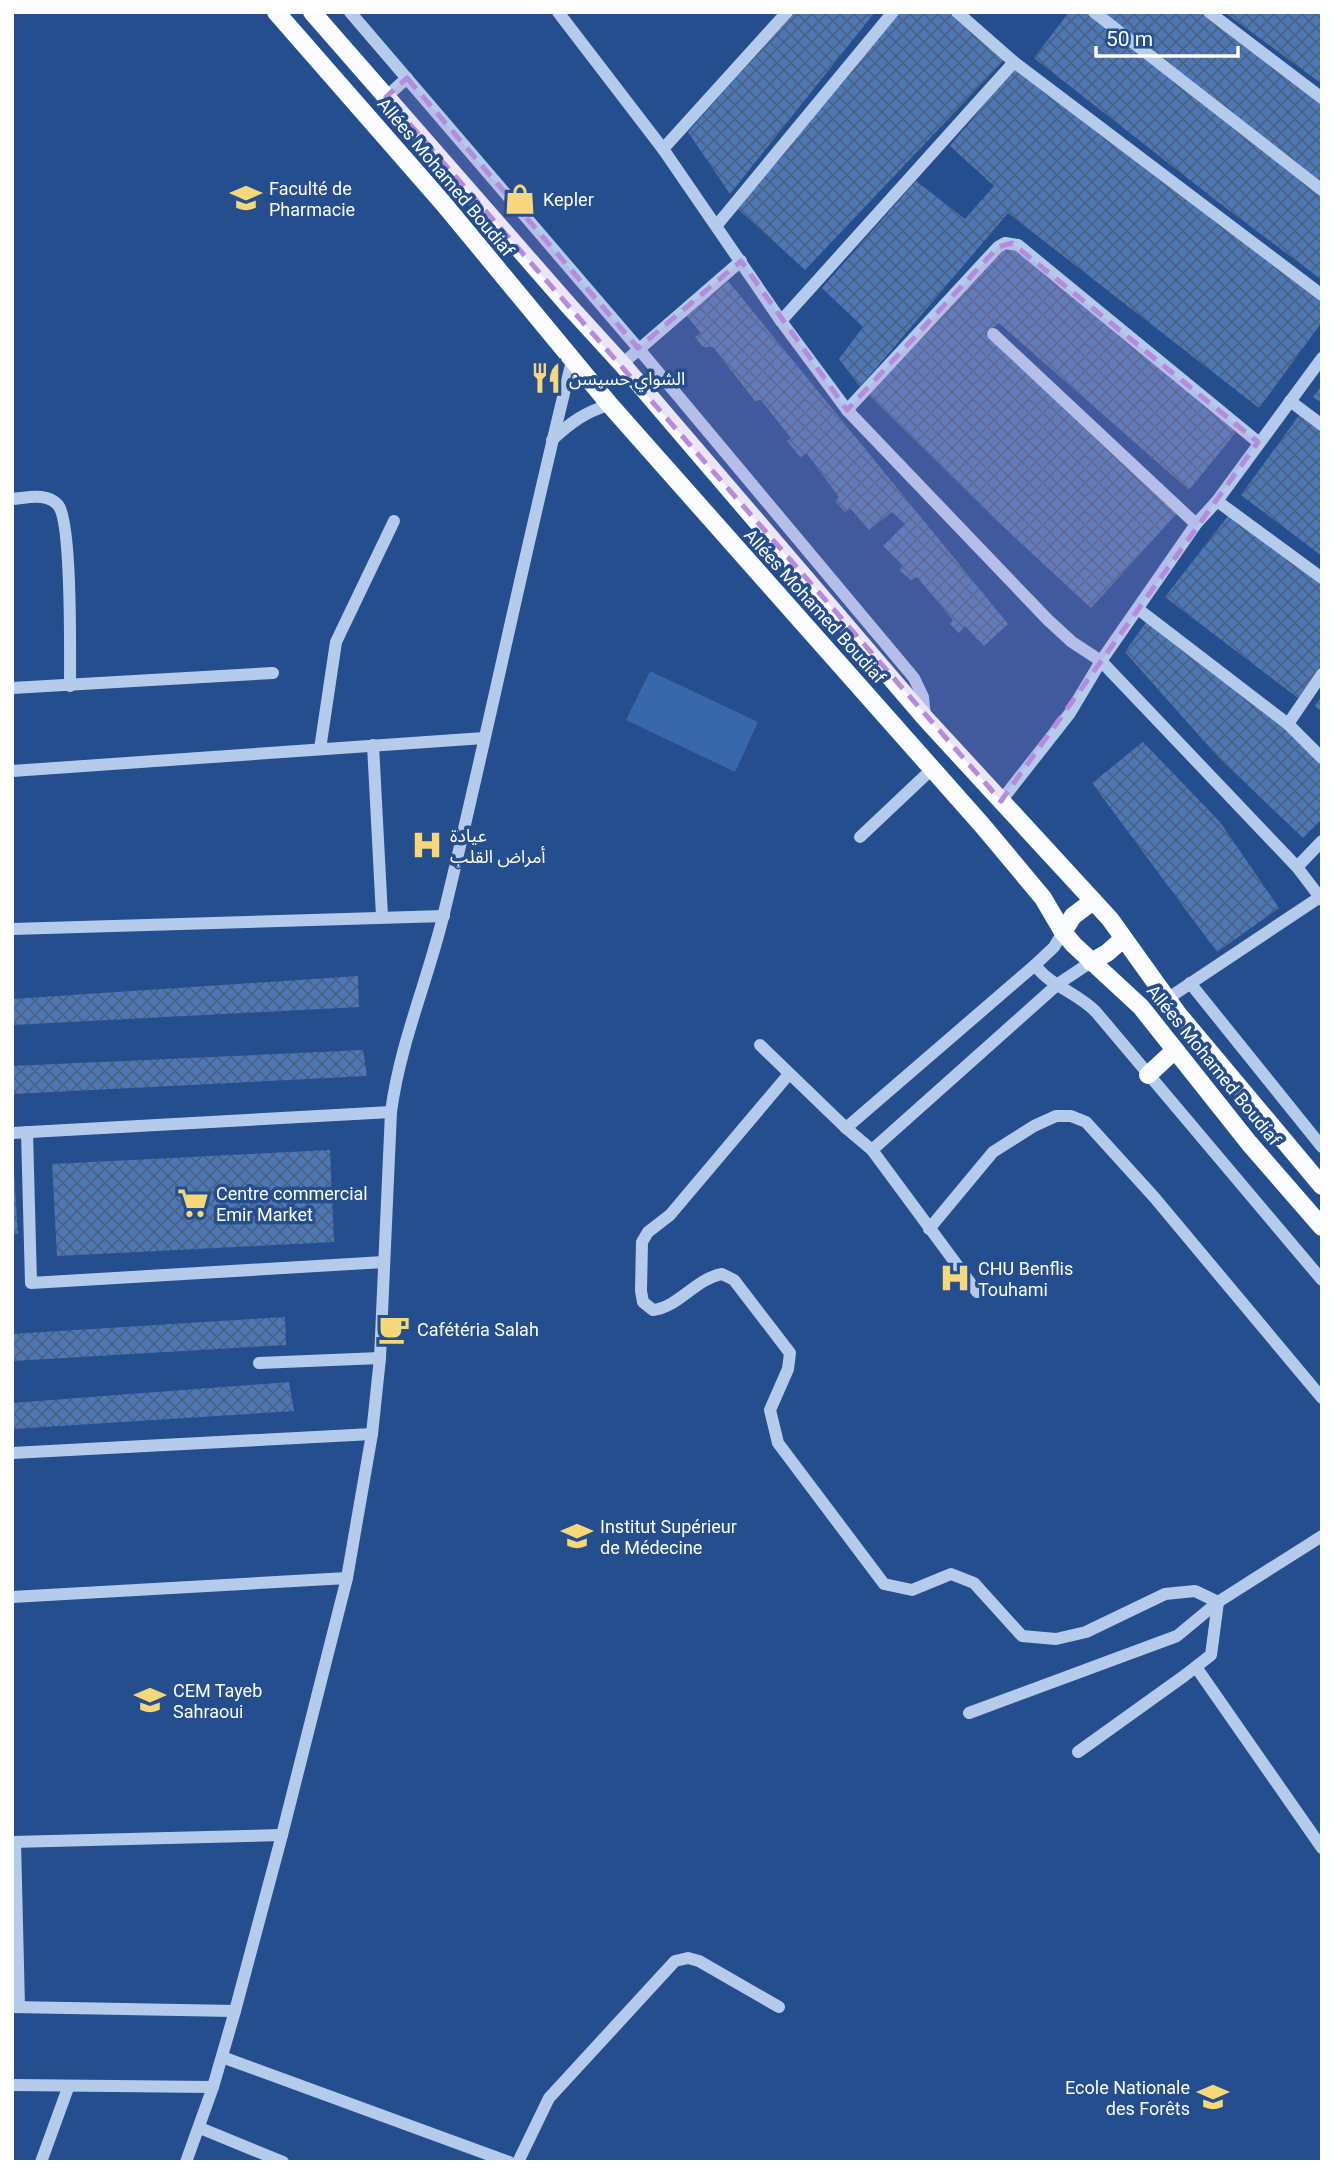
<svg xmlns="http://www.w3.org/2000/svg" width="1334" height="2174" viewBox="0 0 1334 2174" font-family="Roboto,'Noto Sans Arabic',sans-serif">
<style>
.garden{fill:#3967ac}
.building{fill:url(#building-cross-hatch)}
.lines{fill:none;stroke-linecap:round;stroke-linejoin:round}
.minor{stroke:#b5cbec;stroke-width:12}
.major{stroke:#fafcff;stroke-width:18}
.marked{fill:#b68bdc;fill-opacity:0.2;stroke:#b68bdc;stroke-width:5;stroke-dasharray:14 9;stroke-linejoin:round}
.labels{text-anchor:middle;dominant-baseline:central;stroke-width:7;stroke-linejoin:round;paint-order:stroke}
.street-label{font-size:18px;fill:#fff;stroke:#254e8f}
.poi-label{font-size:18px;fill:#fff;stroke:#254e8f;text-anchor:start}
</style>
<defs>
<pattern id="building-cross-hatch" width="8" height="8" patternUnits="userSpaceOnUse" patternTransform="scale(1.75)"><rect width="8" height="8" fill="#4d77b6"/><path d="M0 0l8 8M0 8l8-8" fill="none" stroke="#4c6281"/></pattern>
</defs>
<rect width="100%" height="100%" fill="#254e8f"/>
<!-- garden -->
<path class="garden" d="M650,671L758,722L735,772L626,720Z"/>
<!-- building -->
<g class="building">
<path d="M794,12H875L730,194L688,132Z"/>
<path d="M896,12H952L1005,59L805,270L737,208Z"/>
<path d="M1069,12H1091L1322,194V280L1218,202L1034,58Z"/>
<path d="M1098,12H1204L1322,101V187Z"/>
<path d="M1224,12H1322V84Z"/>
<path d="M1015,67L1322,302V322L1259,408L1008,213L860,387L839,359L863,327L822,288L916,181L965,219L994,186L950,146Z"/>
<path d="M1005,243L1015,248L1236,432L1189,490L999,323L985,334L1178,512L1091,608L996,520L865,391Z"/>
<path d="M728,281L1008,624L984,646L965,626L959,633L950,624L953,620L917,577L911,580L899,570L903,566L883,546L905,524L892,512L869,530L851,509L845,512L835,501L839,497L807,454L800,457L787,441L791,438L761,400L755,401L713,347H703L695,337L701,333L685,314Z"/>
<path d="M1322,385V403L1313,397Z"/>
<path d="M1300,414L1322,430V556L1241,495Z"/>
<path d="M1228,516L1322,584V663L1298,698L1165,597Z"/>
<path d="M1149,618L1322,758V819L1303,838L1218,757L1125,652Z"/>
<path d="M1322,696V712L1315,706Z"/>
<path d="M1143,742L1220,822L1279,908L1217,952L1092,783Z"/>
<path d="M358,976L359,1007L12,1025V999Z"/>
<path d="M363,1050L367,1076L12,1094V1066Z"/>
<path d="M330,1150L334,1242L57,1256L52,1164Z"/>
<path d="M12,1173H14L18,1234H12Z"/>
<path d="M285,1317L286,1345L12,1361V1334Z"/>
<path d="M289,1382L294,1411L12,1429V1403Z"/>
</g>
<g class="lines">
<!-- minor -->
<g class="minor">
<path d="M350,12L638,348L914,678L923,697L925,717"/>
<path d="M558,12L663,149L781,321L847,410L1048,620L1072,642L1101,661L1297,867L1322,900"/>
<path d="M957,12L1014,62L1322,295"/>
<path d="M1094,12L1322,190"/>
<path d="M1209,12L1322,98"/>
<path d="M386,97L407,78"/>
<path d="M663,149L787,12"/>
<path d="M717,225L893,12"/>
<path d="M781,321L1014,62"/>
<path d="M993,334L1196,524"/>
<path d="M622,364L741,261"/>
<path d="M1290,401L1322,425"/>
<path d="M847,410L998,247L1005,243L1018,245L1258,442"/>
<path d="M552,440C570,423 586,411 610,405"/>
<path d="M12,499C27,498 47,492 58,505C72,521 70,656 70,686"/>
<path d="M1217,501L1322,578"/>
<path d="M1138,609L1288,724L1322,758"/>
<path d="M12,688L273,673"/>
<path d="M1288,724L1322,674"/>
<path d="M373,745L382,916"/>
<path d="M320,749L336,642L394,521"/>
<path d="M12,771L484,738"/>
<path d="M1001,801L1070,713L1101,661L1196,524L1217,501L1322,358"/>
<path d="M860,837L932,769"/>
<path d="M1297,867L1322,841"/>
<path d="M12,929L444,916"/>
<path d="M1035,965C1050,986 1078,993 1096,1012L1322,1280"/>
<path d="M1190,983L1322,1147"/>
<path d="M1167,999L1320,897"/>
<path d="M760,1045L846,1128L872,1150L977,1292"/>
<path d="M789,1074L670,1215L648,1232L642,1242L641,1291L643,1302L653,1310C679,1307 695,1279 722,1274L734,1280L790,1353L788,1369L770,1410L778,1443L884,1584L912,1590L951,1574L974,1583L1022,1636L1056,1639L1086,1632L1165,1594L1195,1591L1218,1602L1211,1655L1184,1676L1078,1752"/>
<path d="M846,1128L1035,965L1054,947L1063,932"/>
<path d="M27,1132L31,1283L384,1262"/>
<path d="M12,1133L391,1112"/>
<path d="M872,1150L1058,984L1091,962"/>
<path d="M929,1229L993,1152L1034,1126L1056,1116H1071L1086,1122L1154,1197L1322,1398"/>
<path d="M259,1363L380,1358"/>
<path d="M12,1453L372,1434"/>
<path d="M12,1597L347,1578"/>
<path d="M1196,1667L1322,1848"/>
<path d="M969,1713L1177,1636L1218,1602L1322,1536"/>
<path d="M12,1842L282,1835"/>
<path d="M15,1842L19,2007"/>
<path d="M12,2007L235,2011"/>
<path d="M222,2057L509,2162"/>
<path d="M12,2085L213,2087"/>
<path d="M200,2128L283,2162"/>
<path d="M41,2162L68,2088"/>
<path d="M186,2162L213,2087L235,2011L282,1835L347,1578L372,1434L380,1358L391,1112C400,1043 428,980 444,913C489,729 526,544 572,361"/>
<path d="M518,2162L549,2098L675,1961L688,1958L699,1961L779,2007"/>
</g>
<!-- major -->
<g class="major">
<path d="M276,12L443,203L610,405L982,825L1043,898L1063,932L1074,945L1141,1007L1249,1143L1322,1227"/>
<path d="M312,12L569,306L622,364L925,718L1110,919L1178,1014L1322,1186"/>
<path d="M1063,932L1073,916L1093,901"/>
<path d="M1091,962L1107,953L1123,939"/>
<path d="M1148,1075L1175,1050"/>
</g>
</g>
<!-- marked area -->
<path class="marked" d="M407,78L638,348L741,261L847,410L998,247L1012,243L1258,442L1001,801L386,97Z"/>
<!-- icons -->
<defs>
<symbol id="university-bare" viewBox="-9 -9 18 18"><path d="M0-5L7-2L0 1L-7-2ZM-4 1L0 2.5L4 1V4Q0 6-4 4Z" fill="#f6d879" stroke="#254e8f" stroke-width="2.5" paint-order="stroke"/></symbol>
<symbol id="shop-bare" viewBox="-9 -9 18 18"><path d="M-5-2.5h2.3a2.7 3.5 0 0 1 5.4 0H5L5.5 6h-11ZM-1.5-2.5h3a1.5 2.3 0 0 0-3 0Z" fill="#f6d879" stroke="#254e8f" stroke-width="2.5" paint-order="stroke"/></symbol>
<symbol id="restaurant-bare" viewBox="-9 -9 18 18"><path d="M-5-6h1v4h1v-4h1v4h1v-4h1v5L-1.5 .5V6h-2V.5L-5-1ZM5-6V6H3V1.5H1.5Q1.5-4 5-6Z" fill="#f6d879" stroke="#254e8f" stroke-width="2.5" paint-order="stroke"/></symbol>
<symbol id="hospital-bare" viewBox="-9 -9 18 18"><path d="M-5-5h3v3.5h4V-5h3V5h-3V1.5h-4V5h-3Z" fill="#f6d879" stroke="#254e8f" stroke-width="2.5" paint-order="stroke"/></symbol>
<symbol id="supermarket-bare" viewBox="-9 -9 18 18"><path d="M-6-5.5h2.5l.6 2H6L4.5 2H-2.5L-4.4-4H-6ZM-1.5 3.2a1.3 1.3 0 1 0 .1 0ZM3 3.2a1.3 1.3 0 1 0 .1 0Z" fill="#f6d879" stroke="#254e8f" stroke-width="2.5" paint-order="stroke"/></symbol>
<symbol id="cafe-bare" viewBox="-9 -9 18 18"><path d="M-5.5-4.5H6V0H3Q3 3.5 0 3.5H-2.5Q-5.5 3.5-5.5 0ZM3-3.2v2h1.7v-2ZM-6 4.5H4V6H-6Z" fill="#f6d879" stroke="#254e8f" stroke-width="2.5" paint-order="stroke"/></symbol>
<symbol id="school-bare" viewBox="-9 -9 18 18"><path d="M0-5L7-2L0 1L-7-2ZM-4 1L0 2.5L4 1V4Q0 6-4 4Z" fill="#f6d879" stroke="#254e8f" stroke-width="2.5" paint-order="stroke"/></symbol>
</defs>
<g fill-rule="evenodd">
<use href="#university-bare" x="224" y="176" width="44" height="44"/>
<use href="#shop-bare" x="498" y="177" width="44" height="44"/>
<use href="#restaurant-bare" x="524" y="356" width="44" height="44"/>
<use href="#hospital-bare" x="405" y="823" width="44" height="44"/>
<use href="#supermarket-bare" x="171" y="1181" width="44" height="44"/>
<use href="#hospital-bare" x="933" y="1256" width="44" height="44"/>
<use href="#cafe-bare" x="372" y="1307" width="44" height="44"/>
<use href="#university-bare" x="555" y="1514" width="44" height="44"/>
<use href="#school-bare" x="128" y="1678" width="44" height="44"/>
<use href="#university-bare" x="1191" y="2075" width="44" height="44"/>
</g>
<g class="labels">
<!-- street labels -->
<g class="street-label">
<text transform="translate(446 177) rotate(50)">Allées Mohamed Boudiaf</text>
<text transform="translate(815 606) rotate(48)">Allées Mohamed Boudiaf</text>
<text transform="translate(1214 1065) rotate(51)">Allées Mohamed Boudiaf</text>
</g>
<!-- poi labels -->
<g class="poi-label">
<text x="269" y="188">Faculté de<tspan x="269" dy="21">Pharmacie</tspan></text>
<text x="543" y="199">Kepler</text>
<text x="569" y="378">الشواي حسيسن</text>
<text x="450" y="835">عيادة<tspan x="450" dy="21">أمراض القلب</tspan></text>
<text x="216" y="1193">Centre commercial<tspan x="216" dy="21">Emir Market</tspan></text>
<text x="978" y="1268">CHU Benflis<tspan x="978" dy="21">Touhami</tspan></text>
<text x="417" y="1329">Cafétéria Salah</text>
<text x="600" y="1526">Institut Supérieur<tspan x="600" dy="21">de Médecine</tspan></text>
<text x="173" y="1690">CEM Tayeb<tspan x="173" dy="21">Sahraoui</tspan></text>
<text x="1190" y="2087" text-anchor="end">Ecole Nationale<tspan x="1190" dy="21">des Forêts</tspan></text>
</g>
</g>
<!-- border -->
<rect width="1334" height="2174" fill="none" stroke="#ffffff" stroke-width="28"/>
<!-- scale -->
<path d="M1096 46v10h142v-10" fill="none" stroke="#ffffff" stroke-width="3.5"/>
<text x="1106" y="46" font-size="21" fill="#ffffff" stroke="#254e8f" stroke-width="5" paint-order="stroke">50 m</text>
</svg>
